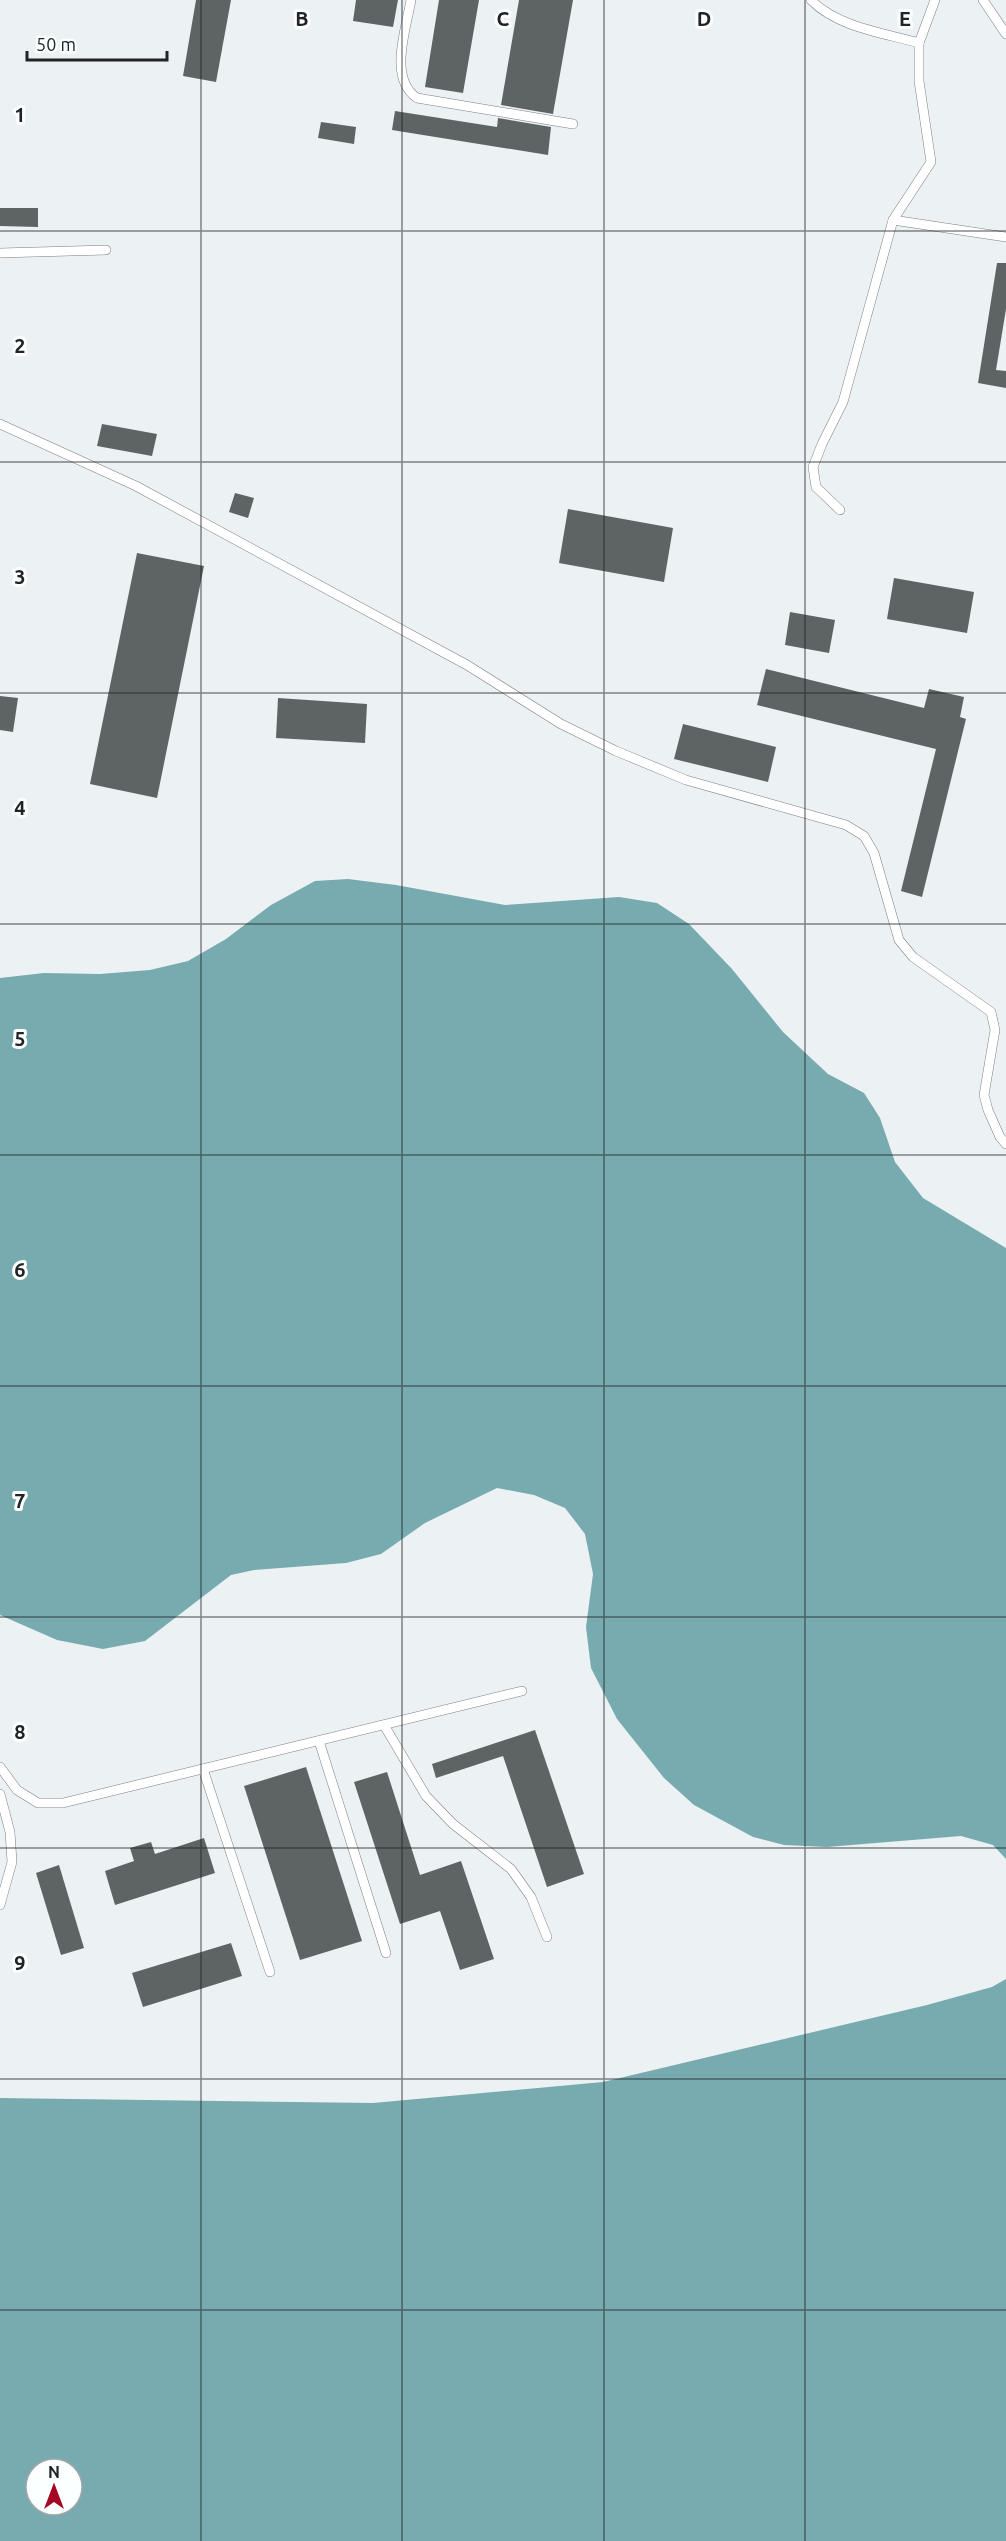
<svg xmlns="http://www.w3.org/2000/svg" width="1006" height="2541" viewBox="0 0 1006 2541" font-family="Ubuntu,sans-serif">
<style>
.water{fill:#77abb0;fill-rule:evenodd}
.building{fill:#5e6363}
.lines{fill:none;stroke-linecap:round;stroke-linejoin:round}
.service-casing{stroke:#7a7f80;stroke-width:10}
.service{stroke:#fff;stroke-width:9}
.grid{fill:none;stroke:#212324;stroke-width:1.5;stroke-opacity:0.55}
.grid-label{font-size:20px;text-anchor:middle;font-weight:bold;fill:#212324;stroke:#fcffff;stroke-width:6;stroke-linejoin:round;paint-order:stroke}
</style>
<rect width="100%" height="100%" fill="#ecf2f3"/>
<!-- water -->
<g class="water">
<path d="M348,879L396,885L505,905L619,897L657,903L689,924L732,969L783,1032L828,1074L864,1093L880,1118L895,1162L923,1198L1006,1248V1859L993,1845L961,1836L827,1847L784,1845L753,1837L694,1805L664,1778L617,1719L591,1668L586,1627L593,1574L585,1534L565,1508L534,1495L497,1488L425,1523L381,1554L346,1563L254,1570L231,1575L145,1641L103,1649L57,1640L0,1615V978L44,973L100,974L150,970L188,961L226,939L271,905L315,881Z"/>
<path d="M1006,1979V2541H0V2098L373,2103L603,2082L927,2005L992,1987ZM36,2469H72V2505H36Z"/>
</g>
<!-- building -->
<g class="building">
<path d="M196,0H231L216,82L183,76Z"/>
<path d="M356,0H398L393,27L353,21Z"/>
<path d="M439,0H479L463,93L425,87Z"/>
<path d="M519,0H573L553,114L501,105Z"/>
<path d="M395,111L497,127L498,118L551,127L548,155L392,130Z"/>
<path d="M321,122L356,127L354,144L318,138Z"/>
<path d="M0,208H38V227L0,226Z"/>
<path d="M997,263H1006V309L996,370L1006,371V388L978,383Z"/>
<path d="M102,424L157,434L152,456L97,446Z"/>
<path d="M235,493L254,498L248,518L229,512Z"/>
<path d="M568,509L673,528L664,582L559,563Z"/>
<path d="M137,553L204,566L157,798L90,784Z"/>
<path d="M894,578L974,592L967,633L887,619Z"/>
<path d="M790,612L835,620L829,653L785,645Z"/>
<path d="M766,669L924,708L929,689L964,697L960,717L966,719L922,897L901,891L936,749L757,705Z"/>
<path d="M0,696L18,698L13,732L0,730Z"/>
<path d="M278,698L367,704L365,743L276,738Z"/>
<path d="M683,724L776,747L768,782L674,759Z"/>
<path d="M535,1730L584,1874L547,1887L503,1756L436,1778L432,1764Z"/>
<path d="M306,1767L362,1941L300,1960L244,1786Z"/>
<path d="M387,1772L420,1875L461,1861L494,1959L460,1970L440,1911L400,1924L354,1782Z"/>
<path d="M204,1838L215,1873L115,1905L105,1871L134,1861L130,1848L151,1842L155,1854Z"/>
<path d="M59,1865L84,1948L61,1955L36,1873Z"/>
<path d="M231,1943L242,1976L143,2007L132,1973Z"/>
</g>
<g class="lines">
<defs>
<g id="service">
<path d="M411,0C406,30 388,78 417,98L573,124"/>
<path d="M811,0C837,27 884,33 919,43"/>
<path d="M983,0L1006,34"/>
<path d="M893,220L1006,237"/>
<path d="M0,253L106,250"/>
<path d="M0,424L136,486L467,665L561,724L616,751L686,780L846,825L864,836L874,853L899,940L913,957L991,1012L995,1030L984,1095L988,1110L1000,1137L1006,1144"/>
<path d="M840,510L816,487L813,467L822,444L843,402L893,220L931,162L919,81V43L935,0"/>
<path d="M384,1725L426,1796L453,1824L511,1869L531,1897L547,1937"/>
<path d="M319,1741L386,1953"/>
<path d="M0,1767L17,1790L38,1803H63L522,1691"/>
<path d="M203,1769L270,1972"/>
<path d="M0,1794L10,1832L12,1862L0,1905"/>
</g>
</defs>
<!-- service casing -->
<use href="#service" class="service-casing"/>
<!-- service -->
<use href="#service" class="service"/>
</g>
<!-- grid -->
<path class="grid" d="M201,0V2541M402,0V2541M604,0V2541M805,0V2541M0,231H1006M0,462H1006M0,693H1006M0,924H1006M0,1155H1006M0,1386H1006M0,1617H1006M0,1848H1006M0,2079H1006M0,2310H1006"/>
<g class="grid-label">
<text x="302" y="26">B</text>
<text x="503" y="26">C</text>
<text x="704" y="26">D</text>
<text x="905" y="26">E</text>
<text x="20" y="122">1</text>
<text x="20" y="353">2</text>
<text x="20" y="584">3</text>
<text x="20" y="815">4</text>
<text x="20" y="1046">5</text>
<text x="20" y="1277">6</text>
<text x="20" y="1508">7</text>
<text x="20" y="1739">8</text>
<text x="20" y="1970">9</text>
</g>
<!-- north arrow -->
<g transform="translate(54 2487)"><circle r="28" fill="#fcffff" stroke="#a4a7a7" stroke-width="1.5"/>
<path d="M0-4.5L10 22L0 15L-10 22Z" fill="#a30721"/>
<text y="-9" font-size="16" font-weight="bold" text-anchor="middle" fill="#212324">N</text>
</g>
<!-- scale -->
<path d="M27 51v9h140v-9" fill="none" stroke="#212324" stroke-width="3"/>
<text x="36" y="51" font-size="18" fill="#212324" stroke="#fcffff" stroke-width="4.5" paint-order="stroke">50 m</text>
</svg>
